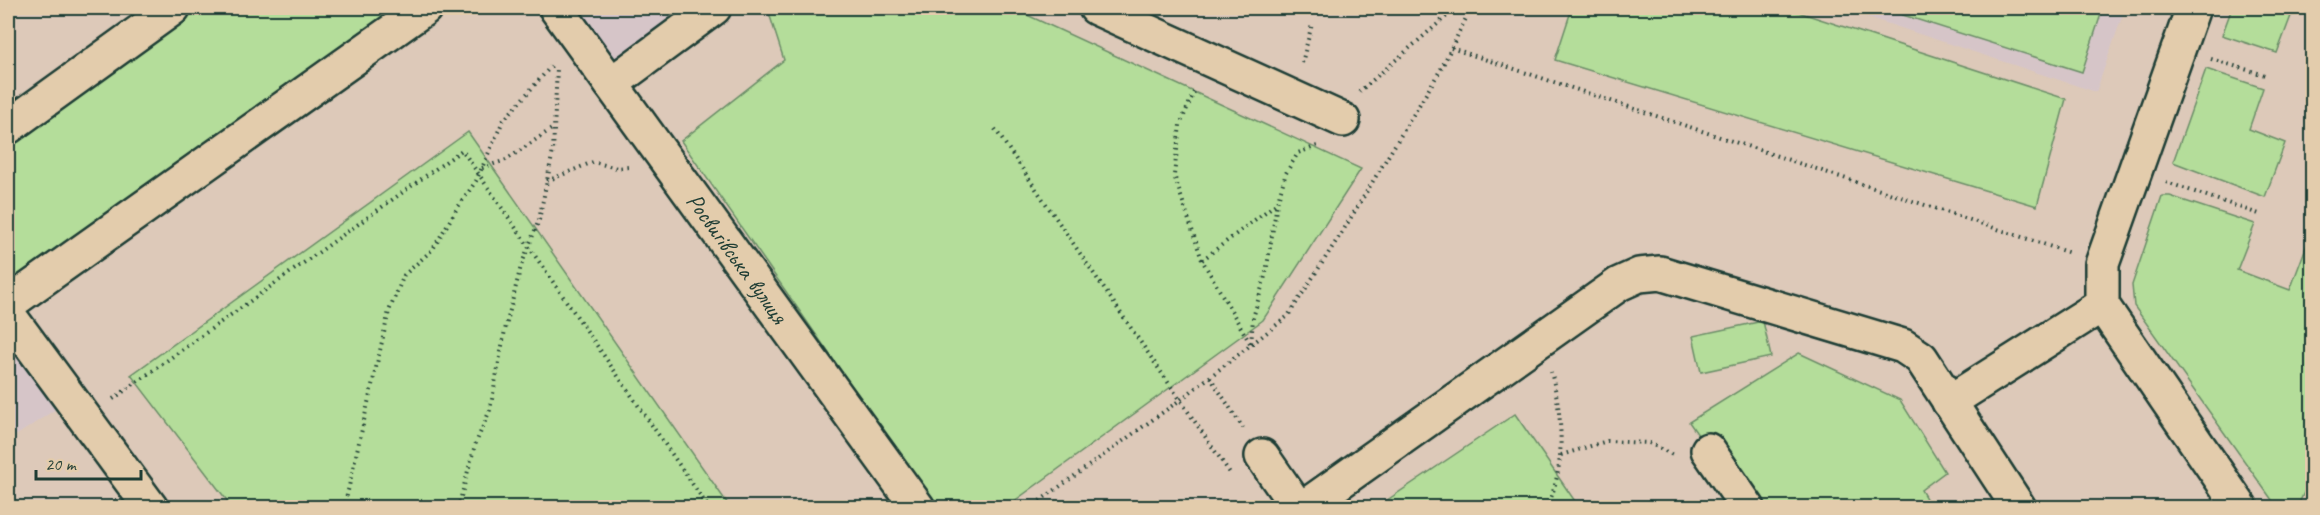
<svg xmlns="http://www.w3.org/2000/svg" width="2320" height="515" viewBox="0 0 2320 515" font-family="Caveat,sans-serif">
<style>
.built{fill:#d6c5c8}
.green{fill:#b4dd9a;stroke:#6a8d67;stroke-width:1.5}
.lines{fill:none;stroke-linecap:round;stroke-linejoin:round}
.minor-casing{stroke:#1f3d34;stroke-width:38}
.path{stroke:#1f3d34;stroke-width:4;stroke-dasharray:1.5 4.5;stroke-linecap:butt}
.minor{stroke:#e3ccac;stroke-width:33}
.labels{text-anchor:middle;dominant-baseline:central;stroke-width:6;stroke-linejoin:round;paint-order:stroke}
.street-label{font-size:24px;fill:#1f3d34;stroke:#e3ccac}
</style>
<rect width="100%" height="100%" fill="#ddc9b9"/>
<filter id="ink" filterUnits="userSpaceOnUse"><feTurbulence type="fractalNoise" baseFrequency=".0167" numOctaves="2"/><feDisplacementMap in="SourceGraphic" scale="12" xChannelSelector="R" yChannelSelector="G"/><feConvolveMatrix kernelMatrix="1 2 1 2 8 2 1 2 1" color-interpolation-filters="sRGB"/></filter>
<g filter="url(#ink)">
<!-- built -->
<g class="built">
<path d="M569,8H664L673,23L612,66Z"/>
<path d="M1840,8H2125L2096,92Z"/>
<path d="M8,314L71,399L8,441Z"/>
</g>
<!-- green -->
<g class="green">
<path d="M173,8H425L8,304V127Z"/>
<path d="M772,8H1012L1361,169L1263,320L1006,507L937,508L681,141L784,60L768,10Z"/>
<path d="M1572,8H1786L2066,99L2037,206L1555,60Z"/>
<path d="M1881,8H2103L2082,72Z"/>
<path d="M2232,8H2294L2277,53L2222,35Z"/>
<path d="M2206,69L2263,88L2249,129L2285,143L2265,197L2173,162Z"/>
<path d="M468,132L730,507H232L131,375Z"/>
<path d="M2162,196H2170L2255,224L2237,270L2290,290L2312,231V476L2297,507H2277L2134,306L2132,285Z"/>
<path d="M1763,321L1771,357L1701,372L1693,336Z"/>
<path d="M1799,353L1900,400L1945,472L1921,490L1931,507H1748L1689,422Z"/>
<path d="M1515,414L1579,507H1377Z"/>
</g>
<g class="lines">
<defs>
<g id="minor">
<path id="s1" d="M556,8L918,508"/>
<path d="M1096,8L1343,120"/>
<path d="M2193,8L2102,264V305L2241,508"/>
<path d="M611,84L714,8"/>
<path d="M8,127L173,8"/>
<path d="M8,304L425,8"/>
<path d="M8,314L151,508"/>
<path d="M1949,402L2102,305"/>
<path d="M1708,450L1748,508"/>
<path d="M1262,456L1298,508"/>
<path d="M1303,508L1619,284L1639,275L1660,273L1903,346L1921,358L2019,508"/>
</g>
</defs>
<!-- minor casing -->
<use href="#minor" class="minor-casing"/>
<!-- path -->
<g class="path">
<path d="M1451,48L2070,253"/>
<path d="M2211,59L2268,76"/>
<path d="M1302,63L1312,24"/>
<path d="M1194,92L1180,125L1174,175L1202,260L1251,345L1253,318L1266,273L1277,203L1286,173L1298,153L1317,146"/>
<path d="M1359,92L1456,8"/>
<path d="M995,129L1230,473"/>
<path d="M482,168L506,160L553,128"/>
<path d="M547,181L593,162L617,168L628,167"/>
<path d="M2166,182L2259,214"/>
<path d="M1202,260L1277,203"/>
<path d="M1210,377L1243,428"/>
<path d="M113,399L462,150L709,508"/>
<path d="M1561,455L1607,441L1649,443L1675,456"/>
<path d="M344,508L389,311L404,275L433,249L456,210L476,181L503,121L553,64"/>
<path d="M458,508L475,445L490,410L505,330L521,266L539,220L553,151L557,68"/>
<path d="M1030,508L1180,400L1288,316L1344,229L1441,69L1471,8"/>
<path d="M1547,508C1566,464 1563,417 1551,372"/>
</g>
<!-- minor -->
<use href="#minor" class="minor"/>
</g>
</g>
<g class="labels">
<!-- street labels -->
<g class="street-label">
<text stroke="none"><textPath href="#s1" startOffset="309">Росвигівська вулиця</textPath></text>
</g>
</g>
<!-- margin -->
<rect width="2320" height="515" fill="none" stroke="#e3ccac" stroke-width="30"/>
<rect x="15" y="15" width="2290" height="485" fill="none" stroke="#1f3d34" stroke-width="2" filter="url(#ink)"/>
<!-- scale -->
<path d="M36 470v9h105v-9" fill="none" stroke="#1f3d34" stroke-width="3"/>
<text x="45" y="470" font-size="18" fill="#1f3d34" stroke="#e3ccac" stroke-width="4.5" paint-order="stroke">20 m</text>
</svg>
